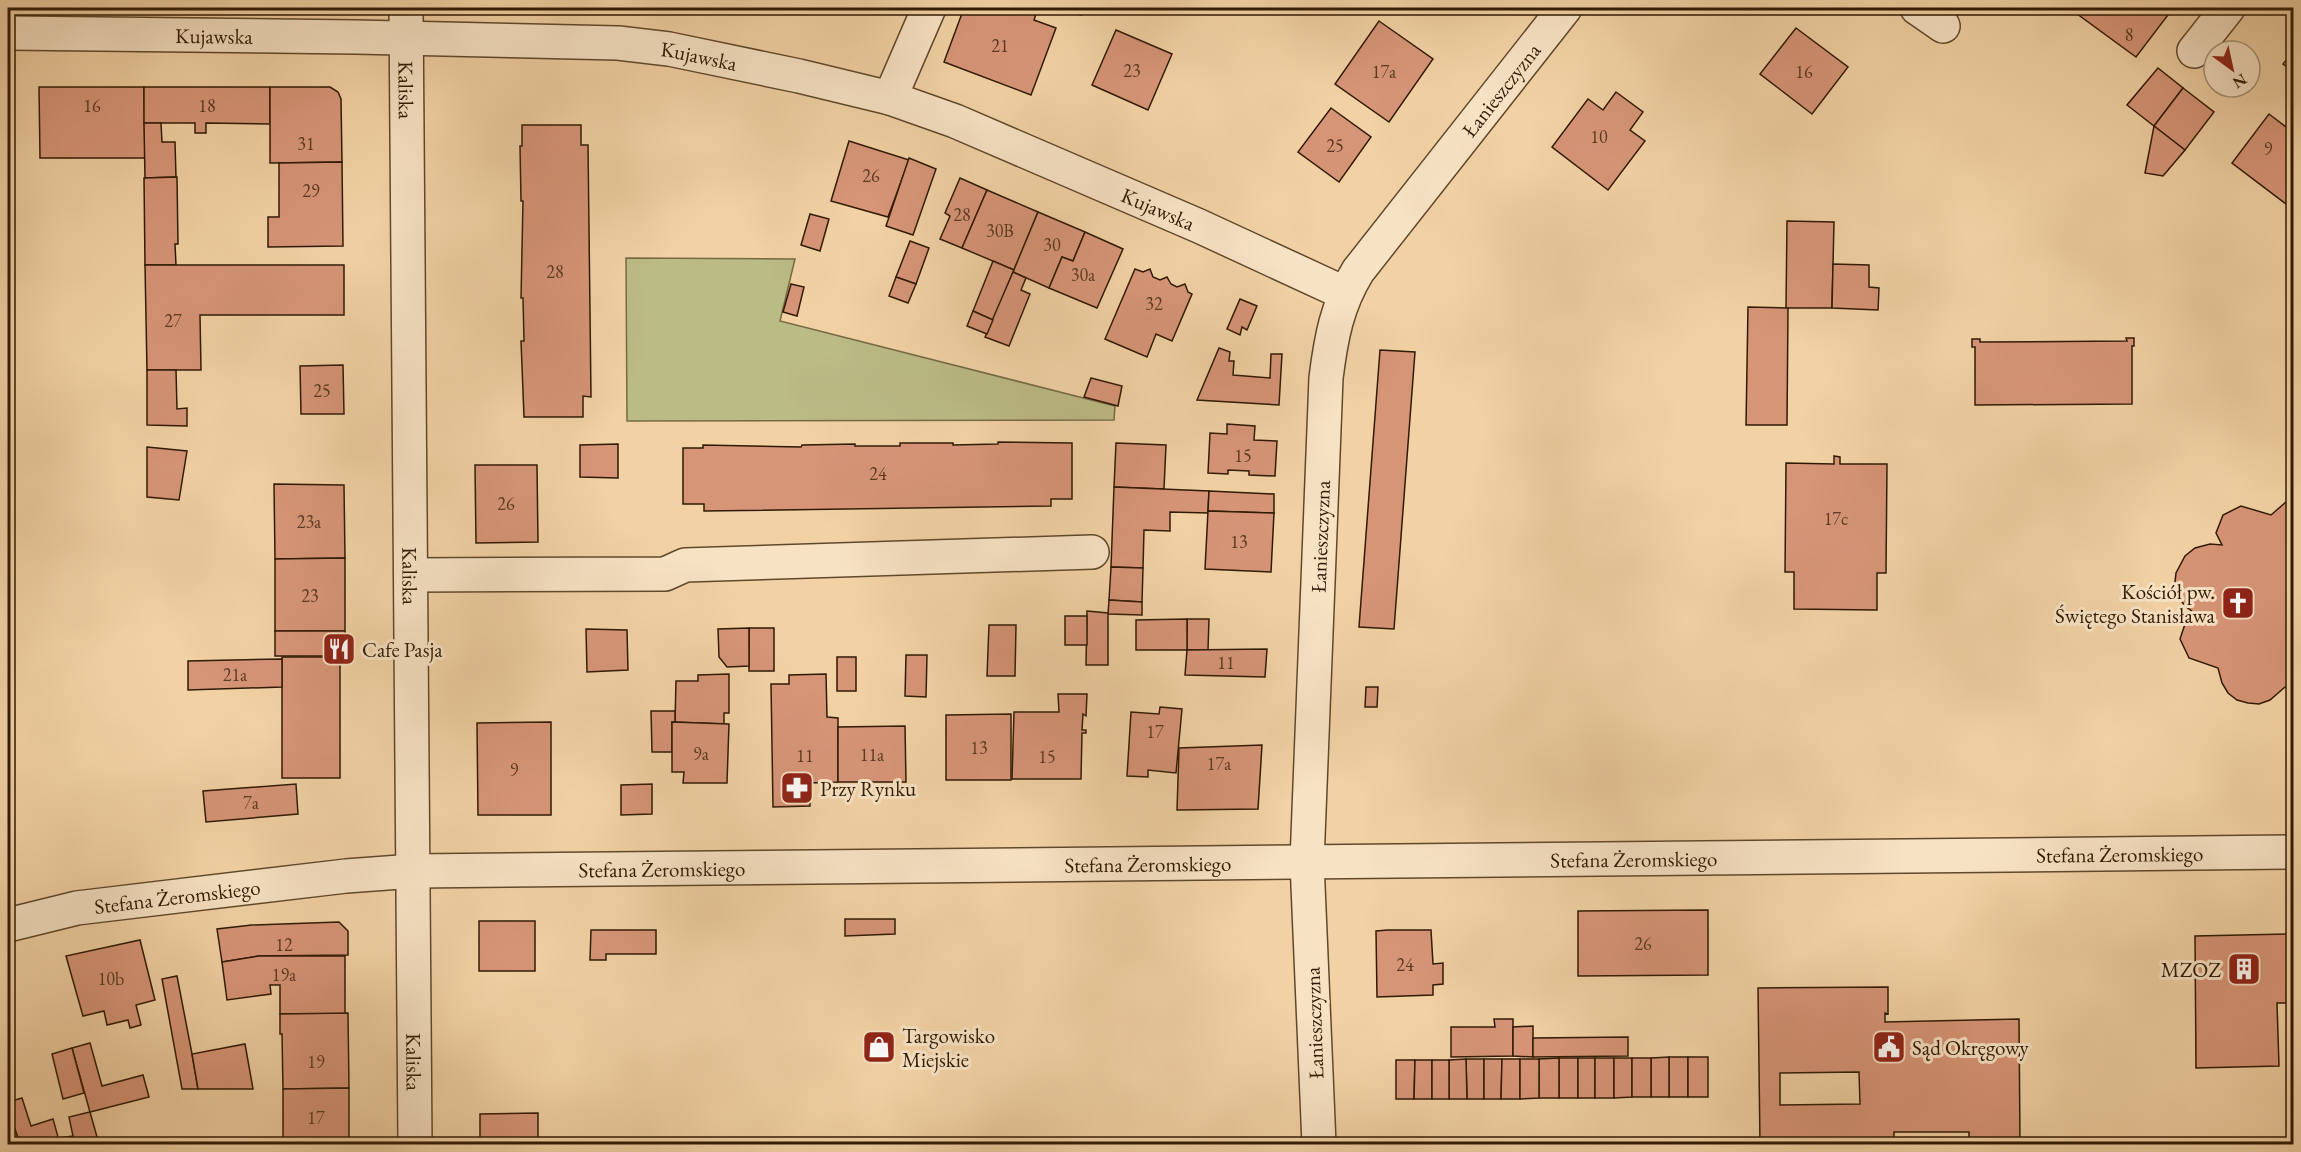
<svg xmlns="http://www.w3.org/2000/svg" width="2301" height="1152" viewBox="0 0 2301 1152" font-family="'EB Garamond',serif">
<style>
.green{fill:#bbbb86;stroke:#766a45;stroke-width:1.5}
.building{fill:#d79578;stroke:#301a04;stroke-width:1.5;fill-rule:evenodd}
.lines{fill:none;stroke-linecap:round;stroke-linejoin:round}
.minor-casing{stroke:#60482c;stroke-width:36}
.minor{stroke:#f7e2c4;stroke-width:33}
.labels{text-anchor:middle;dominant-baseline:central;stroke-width:6;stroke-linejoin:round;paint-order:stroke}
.number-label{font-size:18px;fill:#5a3921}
.street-label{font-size:21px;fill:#301a04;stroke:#f7e2c4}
.poi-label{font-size:21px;fill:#301a04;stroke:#f7e2c4;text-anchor:start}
</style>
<rect width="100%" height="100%" fill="#f2d2a5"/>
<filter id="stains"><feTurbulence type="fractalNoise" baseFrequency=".00333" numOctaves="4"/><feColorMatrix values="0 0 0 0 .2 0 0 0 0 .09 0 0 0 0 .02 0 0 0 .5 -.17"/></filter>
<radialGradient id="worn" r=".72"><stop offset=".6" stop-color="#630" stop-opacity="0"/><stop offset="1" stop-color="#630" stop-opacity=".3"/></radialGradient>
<!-- green -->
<path class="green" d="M626,258L795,259L780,321L1115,406L1114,420L627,421Z"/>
<!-- building -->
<g class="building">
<path d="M964,8H1038L1034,20L1056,28L1031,95L944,62Z"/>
<path d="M1060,8H1084L1081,15Z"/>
<path d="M2069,8H2166L2171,11L2136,57Z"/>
<path d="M1379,21L1433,59L1389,122L1335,84Z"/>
<path d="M1796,28L1848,67L1812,114L1760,74Z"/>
<path d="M1116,30L1172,54L1148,110L1092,85Z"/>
<path d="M2294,50V72L2283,64Z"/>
<path d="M2158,68L2183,88L2154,126L2127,105Z"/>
<path d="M39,87H144L145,158H40Z"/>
<path d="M144,87H270V124L206,123V133H195V123H144Z"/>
<path d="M270,87H330L338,92L341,99L342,162L270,163Z"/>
<path d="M2183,88L2214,112L2185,150L2154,126Z"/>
<path d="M1616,92L1643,112L1630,130L1645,141L1608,190L1552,147L1588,99L1603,110Z"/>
<path d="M1331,108L1371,137L1339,182L1298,152Z"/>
<path d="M2269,114L2294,133V210L2232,163Z"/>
<path d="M144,123H161L162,142H175L176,177L145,178Z"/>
<path d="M522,125H581V145H588L591,397L583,396V417H524L521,341H524L523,298H521L523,201H521L520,146H522Z"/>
<path d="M2154,126L2185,150L2163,176L2145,173Z"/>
<path d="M849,141L909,160L888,217L831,201Z"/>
<path d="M909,158L936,169L913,235L886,226Z"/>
<path d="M342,162L343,246L268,247V217H279V163Z"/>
<path d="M177,177L178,244H175L176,265H145L144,178Z"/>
<path d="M960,178L987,190L962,248L940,239L950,216L945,213Z"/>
<path d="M987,190L1038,212L1014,270L962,248Z"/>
<path d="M1038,212L1085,232L1073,261L1062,257L1049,288L1013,272Z"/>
<path d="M810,214L829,219L820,251L801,245Z"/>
<path d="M1787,221L1834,222L1832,308H1786Z"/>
<path d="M1085,232L1123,249L1097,308L1049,288L1062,257L1073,261Z"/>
<path d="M910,241L929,248L916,284L896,277Z"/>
<path d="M993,261L1014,270L993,320L973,311Z"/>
<path d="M1833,264L1869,265V287L1879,288L1878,310L1832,308Z"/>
<path d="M145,265H344V315H200L201,370H147Z"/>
<path d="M1135,269L1143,272L1150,269L1153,277L1160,280L1167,277L1171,284L1177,287L1185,284L1188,292L1192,294L1172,341L1156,334L1147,357L1105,339Z"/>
<path d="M1013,272L1026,278L1021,290L1030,294L1009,346L985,337Z"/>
<path d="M896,277L916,284L908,303L889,296Z"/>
<path d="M791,284L804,287L797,316L783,312Z"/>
<path d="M1240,299L1257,306L1247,330L1242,327L1240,335L1227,329Z"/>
<path d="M1748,307L1788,308L1787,425H1746Z"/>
<path d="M973,311L993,320L987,334L967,326Z"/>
<path d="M2126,338H2134V346H2132V404L1975,405V347H1972V339H1980V342L2127,341Z"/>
<path d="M1219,348L1230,352L1229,361H1234L1233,375L1270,378L1271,354H1282L1279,405L1197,400Z"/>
<path d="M1380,350L1415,352L1394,629L1359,627Z"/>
<path d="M343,365L344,414H301L300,366Z"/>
<path d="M147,370H176L177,409L187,408V426L147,425Z"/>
<path d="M1091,378L1122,386L1118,406L1084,397Z"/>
<path d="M1227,424L1255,426L1254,440L1277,441L1275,476L1249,475V471L1228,470V474L1208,473L1210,433L1227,434Z"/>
<path d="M998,442L1072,443V499H1051V506L704,511V504H683V448H703V445L801,447L802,445L855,444V446H900V443H953V445L998,444Z"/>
<path d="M1116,443L1166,445L1164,489L1114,487Z"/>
<path d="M618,444V478L580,477V445Z"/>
<path d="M147,447L187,451L179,500L147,497Z"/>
<path d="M1834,456L1840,457V464H1887L1886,573H1877V610L1794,609V572H1785L1786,463L1834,464Z"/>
<path d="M475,465H537L538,542L476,543Z"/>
<path d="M274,484L344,485L345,558L275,559Z"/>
<path d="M1114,487L1209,491L1208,513L1170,512V531L1144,530L1143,568L1111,567Z"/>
<path d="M1209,491L1274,494V513L1208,511Z"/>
<path d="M2292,501L2294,690L2285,687L2270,700L2259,704L2248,703L2237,700L2228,693L2222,683L2218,668L2189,658L2180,639L2186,621L2198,616L2184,605L2179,597L2175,582L2176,573L2185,556L2195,548L2210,544L2222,545L2216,533L2223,515L2241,506L2271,515L2286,502Z"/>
<path d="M1208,511L1274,513L1271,572L1205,569Z"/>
<path d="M345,558V631H275V559Z"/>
<path d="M1111,567L1143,568L1142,602L1109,600Z"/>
<path d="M1109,600L1142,602V615L1108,614Z"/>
<path d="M1087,611L1108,613V665H1086Z"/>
<rect x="1065" y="616" width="22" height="29"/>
<path d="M1187,619H1209L1208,650H1187Z"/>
<path d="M1187,619V650H1136V620Z"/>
<path d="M989,625H1016L1015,676H987Z"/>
<rect x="749" y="628" width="25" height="43"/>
<path d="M749,628V666L727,667L719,657L718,629Z"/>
<path d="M586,629L627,630L628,670L587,672Z"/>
<path d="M275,631H345L346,656H275Z"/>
<path d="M1267,649L1265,677L1185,675L1187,650Z"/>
<path d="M906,655H927L926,697L905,696Z"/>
<rect x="282" y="657" width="58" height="121"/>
<rect x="837" y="657" width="19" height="34"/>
<path d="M282,659V687L188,690V661Z"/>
<path d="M729,674V713H724V724L675,722L676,681H698V675Z"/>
<path d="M826,674L827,717L838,718V782L809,783L810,806L773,807L771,684H789V675Z"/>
<path d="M1366,687H1378L1377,707H1365Z"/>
<path d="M1058,694H1087L1086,716L1083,714L1082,730H1086V733H1082L1081,779H1012L1014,712H1059Z"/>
<path d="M1160,707L1182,709L1176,773L1148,770V777L1127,776L1131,712L1159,714Z"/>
<path d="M651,711H675V722H672V752H652Z"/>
<path d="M1011,714V780H946V715Z"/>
<path d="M551,722V815H478L477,723Z"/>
<path d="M672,722L729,724L727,783H683L684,772H672Z"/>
<path d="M905,726L906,782H838V727Z"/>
<path d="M1262,745L1258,809L1177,810L1179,748Z"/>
<path d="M296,784L298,814L206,822L203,791Z"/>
<path d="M652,784V814L621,815V785Z"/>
<path d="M1708,910V975L1578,976V911Z"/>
<path d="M845,919H895V934L845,936Z"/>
<rect x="479" y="921" width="56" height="50"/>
<path d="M339,922L348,931V955L259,956L222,962L217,929L252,925Z"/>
<path d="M591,930H656V954H606V960H590Z"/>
<path d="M1388,930H1431L1433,964L1443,963V984L1433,985V995L1377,997L1376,931Z"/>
<path d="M2294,934V1003H2277L2279,1066L2196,1068L2195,936Z"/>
<path d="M140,940L155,1000L136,1005L141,1025L130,1028L128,1020L107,1025L104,1011L83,1016L66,956Z"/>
<path d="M259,956H345V1014H280V985H270L271,994L227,1000L222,962Z"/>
<path d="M177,976L192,1054L198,1089H182L162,979Z"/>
<path d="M1888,987V1014L1885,1013V1022L2019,1019L2020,1144H1969V1132H1894V1144H1760L1758,988ZM1859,1072L1860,1104L1780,1105V1073Z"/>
<path d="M348,1013L349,1088L283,1089L282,1034H280V1014Z"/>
<path d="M1494,1019H1513V1056L1451,1057V1027H1495Z"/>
<path d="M1533,1026V1057L1513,1056V1027Z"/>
<path d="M1628,1037V1056L1533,1057V1038Z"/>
<path d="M90,1043L102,1086L143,1075L149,1097L90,1112L72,1048Z"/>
<path d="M245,1044L253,1089H198L192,1054Z"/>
<path d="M72,1048L84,1093L63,1099L52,1054Z"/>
<rect x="1669" y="1057" width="19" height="40"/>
<path d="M1669,1057V1097H1651V1058Z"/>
<rect x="1688" y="1057" width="20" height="40"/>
<rect x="1559" y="1058" width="19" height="40"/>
<path d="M1559,1058V1098H1539V1059Z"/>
<rect x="1578" y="1058" width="17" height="40"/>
<rect x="1595" y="1058" width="19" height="40"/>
<path d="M1614,1058H1632V1097L1614,1098Z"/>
<rect x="1632" y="1058" width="19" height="39"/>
<path d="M1466,1059H1484V1099H1467Z"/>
<path d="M1466,1059L1467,1099H1449V1060Z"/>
<path d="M1484,1059H1502L1501,1099H1484Z"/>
<path d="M1502,1059H1520V1099H1501Z"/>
<path d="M1520,1059H1539V1098L1520,1099Z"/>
<path d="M1396,1060H1415L1414,1099H1396Z"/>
<path d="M1415,1060H1432V1099H1414Z"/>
<rect x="1432" y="1060" width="17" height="39"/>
<path d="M349,1088V1144H283V1089Z"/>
<path d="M22,1098L31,1126L53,1119L60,1144H20L8,1109V1102Z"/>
<path d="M8,1109L20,1144H8Z"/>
<path d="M90,1112L99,1144H60L59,1138L73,1136L69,1117Z"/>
<path d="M538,1113V1144H480V1114Z"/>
</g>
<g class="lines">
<defs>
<g id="minor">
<path id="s1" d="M406,8L415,1144"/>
<path d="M1917,8L1943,26"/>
<path id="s2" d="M8,33L356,37L618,43L669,49L799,76L890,98L955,121L1199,226L1344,293"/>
<path d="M2194,51L2228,8"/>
<path d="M890,98L929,8"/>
<path d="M411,575L665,574L685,565L1092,552"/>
<path id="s3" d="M8,925L77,908L346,876L414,871L2294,852"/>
<path id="s4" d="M1319,1144L1307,862L1326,378C1331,338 1337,305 1358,271L1565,8"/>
</g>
</defs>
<!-- minor casing -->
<use href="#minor" class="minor-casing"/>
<!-- minor -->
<use href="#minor" class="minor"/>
</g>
<!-- icons -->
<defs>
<symbol id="church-square" viewBox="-11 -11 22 22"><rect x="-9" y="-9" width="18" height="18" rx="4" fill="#8f2418" stroke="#f7e2c4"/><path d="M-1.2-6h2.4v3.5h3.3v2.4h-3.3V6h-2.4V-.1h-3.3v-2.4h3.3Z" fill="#fff"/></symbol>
<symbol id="restaurant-square" viewBox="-11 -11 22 22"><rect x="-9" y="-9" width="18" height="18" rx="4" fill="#8f2418" stroke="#f7e2c4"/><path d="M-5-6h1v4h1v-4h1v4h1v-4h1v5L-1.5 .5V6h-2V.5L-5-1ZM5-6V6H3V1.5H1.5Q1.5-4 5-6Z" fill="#fff"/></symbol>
<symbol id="pharmacy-square" viewBox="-11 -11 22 22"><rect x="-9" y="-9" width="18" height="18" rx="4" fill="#8f2418" stroke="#f7e2c4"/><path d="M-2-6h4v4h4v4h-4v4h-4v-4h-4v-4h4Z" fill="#fff"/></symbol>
<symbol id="building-square" viewBox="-11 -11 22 22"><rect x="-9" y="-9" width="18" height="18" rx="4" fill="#8f2418" stroke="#f7e2c4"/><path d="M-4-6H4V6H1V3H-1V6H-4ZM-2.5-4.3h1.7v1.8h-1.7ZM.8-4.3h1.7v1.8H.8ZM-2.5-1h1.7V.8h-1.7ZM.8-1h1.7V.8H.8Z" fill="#fff"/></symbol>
<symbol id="shop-square" viewBox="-11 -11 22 22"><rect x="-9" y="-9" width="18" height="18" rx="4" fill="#8f2418" stroke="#f7e2c4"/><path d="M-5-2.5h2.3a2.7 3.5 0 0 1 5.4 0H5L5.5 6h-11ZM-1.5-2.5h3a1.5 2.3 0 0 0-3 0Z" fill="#fff"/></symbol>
<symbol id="civic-square" viewBox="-11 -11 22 22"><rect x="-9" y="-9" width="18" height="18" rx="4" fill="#8f2418" stroke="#f7e2c4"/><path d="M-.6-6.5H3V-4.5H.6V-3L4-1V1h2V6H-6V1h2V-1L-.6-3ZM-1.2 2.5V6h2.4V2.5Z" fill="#fff"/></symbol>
</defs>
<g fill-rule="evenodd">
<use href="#church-square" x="2219" y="584" width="38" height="38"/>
<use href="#restaurant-square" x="320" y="630" width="38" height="38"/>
<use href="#pharmacy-square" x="778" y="769" width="38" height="38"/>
<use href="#building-square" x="2225" y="950" width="38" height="38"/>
<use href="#shop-square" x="860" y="1028" width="38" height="38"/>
<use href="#civic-square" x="1870" y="1028" width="38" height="38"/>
</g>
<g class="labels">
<!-- number labels -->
<g class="number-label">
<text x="2129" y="34">8</text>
<text x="1000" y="45">21</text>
<text x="1132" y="70">23</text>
<text x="1384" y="71">17a</text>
<text x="1804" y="71">16</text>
<text x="92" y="105">16</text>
<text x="207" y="105">18</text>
<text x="1599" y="136">10</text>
<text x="306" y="143">31</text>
<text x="1335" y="145">25</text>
<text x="2268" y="148">9</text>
<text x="871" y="175">26</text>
<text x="311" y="190">29</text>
<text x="962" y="214">28</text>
<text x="1000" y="230">30B</text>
<text x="1052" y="244">30</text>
<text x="555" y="271">28</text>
<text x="1083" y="274">30a</text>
<text x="1154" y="303">32</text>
<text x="173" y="320">27</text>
<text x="322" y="390">25</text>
<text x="1243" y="455">15</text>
<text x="878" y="473">24</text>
<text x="506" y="503">26</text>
<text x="1836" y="518">17c</text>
<text x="309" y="521">23a</text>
<text x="1239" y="541">13</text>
<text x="310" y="595">23</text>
<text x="1226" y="662">11</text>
<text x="235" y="674">21a</text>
<text x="1155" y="731">17</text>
<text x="979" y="747">13</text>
<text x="701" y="753">9a</text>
<text x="872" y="754">11a</text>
<text x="805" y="755">11</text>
<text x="1047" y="756">15</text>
<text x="1219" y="763">17a</text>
<text x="514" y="769">9</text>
<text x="251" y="802">7a</text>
<text x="1643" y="943">26</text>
<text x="284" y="944">12</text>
<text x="1405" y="964">24</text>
<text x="284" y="974">19a</text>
<text x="111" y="978">10b</text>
<text x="316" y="1061">19</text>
<text x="316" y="1117">17</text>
</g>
<!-- street labels -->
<g class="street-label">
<text stroke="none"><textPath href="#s2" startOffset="206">Kujawska</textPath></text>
<text stroke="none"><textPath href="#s2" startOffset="692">Kujawska</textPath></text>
<text stroke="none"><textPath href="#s4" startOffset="1110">Łanieszczyzna</textPath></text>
<text stroke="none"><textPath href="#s1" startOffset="82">Kaliska</textPath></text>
<text stroke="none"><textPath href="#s2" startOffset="1178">Kujawska</textPath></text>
<text stroke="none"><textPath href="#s4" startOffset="608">Łanieszczyzna</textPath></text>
<text stroke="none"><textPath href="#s1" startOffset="568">Kaliska</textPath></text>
<text stroke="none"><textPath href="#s3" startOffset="2116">Stefana Żeromskiego</textPath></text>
<text stroke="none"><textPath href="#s3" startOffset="1630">Stefana Żeromskiego</textPath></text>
<text stroke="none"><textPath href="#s3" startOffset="1144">Stefana Żeromskiego</textPath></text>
<text stroke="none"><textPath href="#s3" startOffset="658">Stefana Żeromskiego</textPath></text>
<text stroke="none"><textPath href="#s3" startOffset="172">Stefana Żeromskiego</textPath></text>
<text transform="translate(1314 1023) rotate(-92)">Łanieszczyzna</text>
<text stroke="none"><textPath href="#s1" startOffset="1054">Kaliska</textPath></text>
</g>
<!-- poi labels -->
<g class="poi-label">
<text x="2215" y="591" text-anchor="end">Kościół pw.<tspan x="2215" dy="24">Świętego Stanisława</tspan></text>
<text x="362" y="649">Cafe Pasja</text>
<text x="820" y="788">Przy Rynku</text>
<text x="2221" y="969" text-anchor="end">MZOZ</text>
<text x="902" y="1035">Targowisko<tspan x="902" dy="24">Miejskie</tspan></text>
<text x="1912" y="1047">Sąd Okręgowy</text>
</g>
</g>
<!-- margin -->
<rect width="2301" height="1152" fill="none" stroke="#f2d2a5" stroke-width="30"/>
<rect x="9" y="9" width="2283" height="1134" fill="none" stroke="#301a04" stroke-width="3"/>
<rect x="15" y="15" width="2271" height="1122" fill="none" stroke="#301a04" stroke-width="1.5"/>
<!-- north arrow -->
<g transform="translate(2232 69) rotate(147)"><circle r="28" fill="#f7e2c4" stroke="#a79277" stroke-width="1.5"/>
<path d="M0-4.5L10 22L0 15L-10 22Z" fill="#8f2418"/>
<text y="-9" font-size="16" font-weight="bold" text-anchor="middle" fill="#301a04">N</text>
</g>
<rect width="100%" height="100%" filter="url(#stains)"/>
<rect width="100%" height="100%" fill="url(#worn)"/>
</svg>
